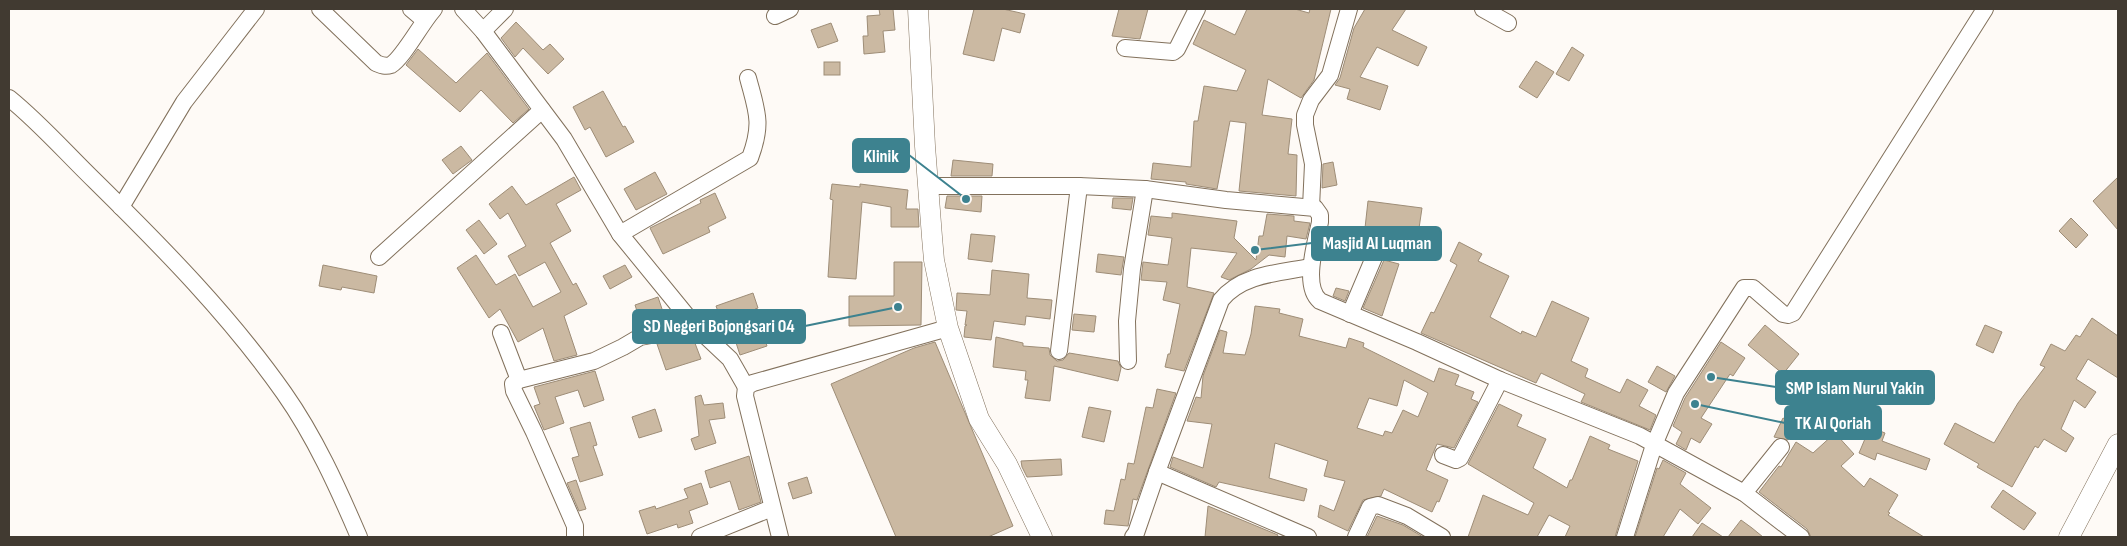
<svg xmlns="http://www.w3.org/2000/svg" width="2127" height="546" viewBox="0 0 2127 546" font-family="'Sofia Sans Condensed',sans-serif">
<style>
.building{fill:#cbb9a2;stroke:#9e8d77;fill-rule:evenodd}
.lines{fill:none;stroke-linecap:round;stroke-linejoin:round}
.minor-casing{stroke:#82715c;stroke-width:18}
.tertiary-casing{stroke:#82715c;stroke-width:21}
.minor{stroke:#fff;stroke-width:16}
.tertiary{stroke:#fff;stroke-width:20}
.leader{fill:none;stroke:#3d828f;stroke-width:2}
.callout-dot{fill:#3d828f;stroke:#fefaf6;stroke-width:2}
.callout{fill:#3d828f;stroke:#3d828f;stroke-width:2}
.callout-label{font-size:18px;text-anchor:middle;font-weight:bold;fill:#fff}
</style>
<rect width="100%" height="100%" fill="#fefaf6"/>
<!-- building -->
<g class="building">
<path d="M879,9H893L895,30L883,31L885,52L864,54L863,36H868L867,16L880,15Z"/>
<path d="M974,9H1003L1025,14L1020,33L1002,28L994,61L963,54Z"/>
<path d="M1119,9H1148L1140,39L1112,36Z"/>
<path d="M1247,9H1295L1309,13L1310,9H1331L1314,80L1301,98L1268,79L1262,115L1292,119L1288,154L1297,155L1296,196L1239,191L1246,123L1230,121L1217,189L1186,184V182L1151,179L1153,163L1191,167L1194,121H1198L1204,86L1237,91L1246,70L1193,44L1204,20L1235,35Z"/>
<path d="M1365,9H1406L1392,30L1427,47L1418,66L1377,47L1360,77L1388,86L1380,110L1347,99L1350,89L1335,85L1340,78L1354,28Z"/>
<path d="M516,22L543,50L550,44L564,59L548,74L523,48L515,57L501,38Z"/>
<path d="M831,23L838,41L818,48L811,30Z"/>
<path d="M1572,47L1584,55L1569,81L1556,74Z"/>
<path d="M418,49L456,83L487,53L529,109L513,123L481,90L460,112L406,65Z"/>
<path d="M1536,61L1554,72L1537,98L1519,87Z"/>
<rect x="824" y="62" width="16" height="13"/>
<path d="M603,91L623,127L625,126L634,142L606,157L590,127L585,130L573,107Z"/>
<path d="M461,146L472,160L453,174L442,160Z"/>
<path d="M953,160L993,164L992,176H951Z"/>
<path d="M1333,162L1337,185L1322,188L1323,164Z"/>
<path d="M655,172L667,194L636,210L624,189Z"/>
<path d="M574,177L581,190L556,204L571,231L550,243L573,285L576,283L587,304L564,316L577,355L554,361L543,328L518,342L500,309L489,318L457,268L476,255L496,285L515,274L533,307L561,292L545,262L519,276L508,256L526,246L508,213L500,219L489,204L512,186L526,205Z"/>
<path d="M2118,177V230L2093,201Z"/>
<path d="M832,184L860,187V184L908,190L906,209H918L919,227H891V207L862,202L856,279L828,277L833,200L830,199Z"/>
<path d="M715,193L726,218L708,227L710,232L663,254L650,228L701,203L700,200Z"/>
<path d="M947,196H982L981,212L945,208Z"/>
<path d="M1113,198H1133L1131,210L1112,208Z"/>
<path d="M1368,201L1422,208L1418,235L1365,228Z"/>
<path d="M1172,213L1237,221L1234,238L1256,260L1259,236H1263L1267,214L1294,216V221L1310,223L1306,239L1287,236L1285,257L1269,255L1251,269L1229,280L1221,277L1237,253L1191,248L1187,287L1214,293L1184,371L1165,367L1168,354H1170L1180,304L1163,300L1167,282L1141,280L1143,262L1168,265L1172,238L1148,235L1151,216L1172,218Z"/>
<path d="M2071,218L2088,235L2076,248L2059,231Z"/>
<path d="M479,220L497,244L484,254L466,230Z"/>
<path d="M971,234L995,236L992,262L968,259Z"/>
<path d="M1459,242L1482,254L1478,261L1509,276L1490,317L1521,334L1522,331L1536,337L1552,301L1589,318L1571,361L1588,369L1585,377L1620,393L1627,379L1648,390L1639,406L1656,415L1650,430L1581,402L1585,394L1541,373L1536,383L1421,333L1431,312L1434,313L1457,265L1450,261Z"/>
<path d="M1098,254L1124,257L1121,275L1096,272Z"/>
<path d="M1384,260L1399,264L1382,316L1363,308Z"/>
<path d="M894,262H922L921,325L849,326V296H894Z"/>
<path d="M323,265L377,276L374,293L342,287L341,290L319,286Z"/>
<path d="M625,265L632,277L610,289L603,276Z"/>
<path d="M992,270L1029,274L1027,298L1052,300L1050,319L1026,316L1025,325L994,321L991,340L964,337L965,326L967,325H965L967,311L956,310L957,293L990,295Z"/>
<path d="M1336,288L1349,291L1345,301L1333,296Z"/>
<path d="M753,293L758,308L755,309L767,346L740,355L728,318L721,320L716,306Z"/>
<path d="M658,297L664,315L641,323L635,305Z"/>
<path d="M1255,306L1280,309L1279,313L1303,319L1299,336L1346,348L1349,338L1364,343L1363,347L1434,382L1439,368L1459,375L1455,385L1474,392L1471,399L1478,402L1454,448L1437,444L1426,470L1448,480L1439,502L1437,501L1432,512L1384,489L1381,496L1363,500L1348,531L1318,517L1320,505L1334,511L1345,481L1324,476L1328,461L1275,443L1269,478L1307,489L1304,501L1219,482L1216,487L1170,467L1173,457L1203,468L1212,424L1187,421L1196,397L1201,398L1203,376L1220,330L1227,332L1223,353L1245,355L1251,334ZM1404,380L1428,393L1418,417L1403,410L1392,433L1385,431L1383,436L1357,428L1369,398L1397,406Z"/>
<path d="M1074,314L1096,316L1094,332L1072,330Z"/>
<path d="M2092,318L2118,336V378L2088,359L2076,379L2096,392L2085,408L2074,400L2061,429L2074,438L2066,452L2044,439L2038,448L2035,446L2012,487L1977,467L1979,464L1944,444L1955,423L1994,443L2018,403L2045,367L2040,365L2051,344L2065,351L2076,335L2080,337Z"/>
<path d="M1765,325L1799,354L1783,374L1748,345Z"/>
<path d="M1985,325L2002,332L1993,353L1976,345Z"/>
<path d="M996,337L1023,343V346L1049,348L1050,355L1057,361L1063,360L1069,353L1118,361L1121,368L1118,381L1054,366L1050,401L1025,398L1028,380H1025L1026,371L993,367Z"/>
<path d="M693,338L701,359L666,370L657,344Z"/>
<path d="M935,342L1013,526L988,537H896L831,384L914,348Z"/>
<path d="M1721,342L1745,358L1733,376L1730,374L1701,418L1712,424L1700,443L1691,438L1686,450L1676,444L1682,432L1673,426L1685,398Z"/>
<path d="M1657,366L1675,376L1666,392L1648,382Z"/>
<path d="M595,371L604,400L584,407L578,390L555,397L564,423L544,430L534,406L540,404L534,387Z"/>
<path d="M1157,389L1176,393L1137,500L1133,499L1128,526L1104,524L1106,510L1114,511L1121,479L1125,480L1128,463L1134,464L1146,407L1153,408Z"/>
<path d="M701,395L704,405L723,403L725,418L709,420L716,443L695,450L691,439L699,436L695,397Z"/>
<path d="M1499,404L1522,415L1517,426L1546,439L1533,468L1567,488L1570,480H1572L1590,436L1610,445L1608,449L1638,461L1615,537H1565L1570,526L1549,515L1537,537H1468L1483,495L1528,515L1534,503L1468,464Z"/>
<path d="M1089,407L1111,411L1104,442L1082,437Z"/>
<path d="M655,409L662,431L639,438L632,417Z"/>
<path d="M1783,418L1796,425L1788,440L1774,437Z"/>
<path d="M590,422L597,445L593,446L603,475L580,482L572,458L579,456L570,428Z"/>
<path d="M1870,427L1885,433L1882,441L1930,459L1926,470L1877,453L1875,460L1859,453Z"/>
<path d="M1835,433L1854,454L1841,466L1864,487L1870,478L1898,495L1888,512L1890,513L1888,515L1924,537H1811L1807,529L1759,492L1779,466L1781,467L1796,442L1813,453Z"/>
<path d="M749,456L761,502L739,510L730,481L710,488L705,471Z"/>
<path d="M1061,459L1062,475L1027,477L1022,467L1021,461Z"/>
<path d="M1663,460L1686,473L1680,484L1711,508L1698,524L1680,509L1663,537H1635L1657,468L1659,469Z"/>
<path d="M807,477L812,493L793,499L788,483Z"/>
<path d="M576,480L586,509L579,511L567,483Z"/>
<path d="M701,483L708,504L689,511L693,523L678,528L677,524L647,534L639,511L655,506L656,509L688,498L684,489Z"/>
<path d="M2003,490L2036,513L2024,530L1991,507Z"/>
<path d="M1208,506L1278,535L1277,537H1205Z"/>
<path d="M1377,516L1403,525L1423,537H1367Z"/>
<path d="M1741,520L1752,528L1763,537H1728Z"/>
<path d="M1702,523L1723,537H1692Z"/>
</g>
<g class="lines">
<defs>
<g id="minor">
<path d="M320,9L376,63C381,65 385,67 391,65C403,58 422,22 434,9"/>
<path d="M411,9L424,20"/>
<path d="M463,9L483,31L564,139L620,234L696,327L730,359L746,387"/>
<path d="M1483,9L1508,23"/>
<path d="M775,16L790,9"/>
<path d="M483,31L505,9"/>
<path d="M1125,48L1173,52L1177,49L1197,9"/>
<path d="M9,98C40,123 67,154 96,182C163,248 230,316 284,393C315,437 338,488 359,537"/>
<path d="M929,186H1079L1145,189L1226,200L1315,208L1320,215V222C1316,242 1302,286 1320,301L1417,342L1500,380L1640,436L1744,493L1801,537"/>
<path d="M121,207L184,102L256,9"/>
<path d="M1311,207L1313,164L1305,125V115L1311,100L1330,75L1349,9"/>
<path d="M620,234L750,158C763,123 757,112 748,78"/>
<path d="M379,257L542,110"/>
<path d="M1350,314L1375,255"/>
<path d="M501,333L519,380"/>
<path d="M1059,351L1079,186"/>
<path d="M1128,361L1127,321L1132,269L1145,189"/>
<path d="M1443,455L1456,460L1460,458L1500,380"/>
<path d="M1157,472L1221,300C1242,274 1279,273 1310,267"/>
<path d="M1744,493L1781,447"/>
<path d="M575,537V526L534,432L514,391L513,384L519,380L594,361L623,347L640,337L696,327"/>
<path d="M700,537L772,508"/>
<path d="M780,537L745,396L746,387L753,383L948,328"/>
<path d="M1133,537L1136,533L1157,472L1308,537"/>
<path d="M1356,537L1370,507L1378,505L1407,516L1442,537"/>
<path d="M1625,537L1654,445L1676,393L1744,288H1753L1783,314L1788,315L1793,313L1985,9"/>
</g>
<g id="tertiary">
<path d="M918,9L925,146L932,237L934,260L948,328L979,419L1007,464L1042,537"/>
<path d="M2069,537L2118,444"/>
</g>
</defs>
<!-- minor casing -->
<use href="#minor" class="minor-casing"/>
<!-- tertiary casing -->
<use href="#tertiary" class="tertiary-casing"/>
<!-- minor -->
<use href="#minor" class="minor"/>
<!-- tertiary -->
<use href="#tertiary" class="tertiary"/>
</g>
<!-- callouts -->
<path class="leader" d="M966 199L909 155M1255 250L1312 243M898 307L805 326M1711 377L1776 387M1695 404L1785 423"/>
<g class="callout-dot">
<circle cx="966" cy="199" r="5"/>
<circle cx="1255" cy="250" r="5"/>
<circle cx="898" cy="307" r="5"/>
<circle cx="1711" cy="377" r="5"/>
<circle cx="1695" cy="404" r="5"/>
</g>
<g class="callout">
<rect x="853" y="139" width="56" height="33" rx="5"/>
<rect x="1312" y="227" width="129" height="33" rx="5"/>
<rect x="633" y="310" width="172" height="33" rx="5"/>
<rect x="1776" y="371" width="158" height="33" rx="5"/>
<rect x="1785" y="406" width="96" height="33" rx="5"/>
</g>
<g class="callout-label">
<text x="881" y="162">Klinik</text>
<text x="1377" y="249">Masjid Al Luqman</text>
<text x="719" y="332">SD Negeri Bojongsari 04</text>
<text x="1855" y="394">SMP Islam Nurul Yakin</text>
<text x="1833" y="429">TK Al Qoriah</text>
</g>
<!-- border -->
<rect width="2127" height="546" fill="none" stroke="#413a31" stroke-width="20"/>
</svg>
